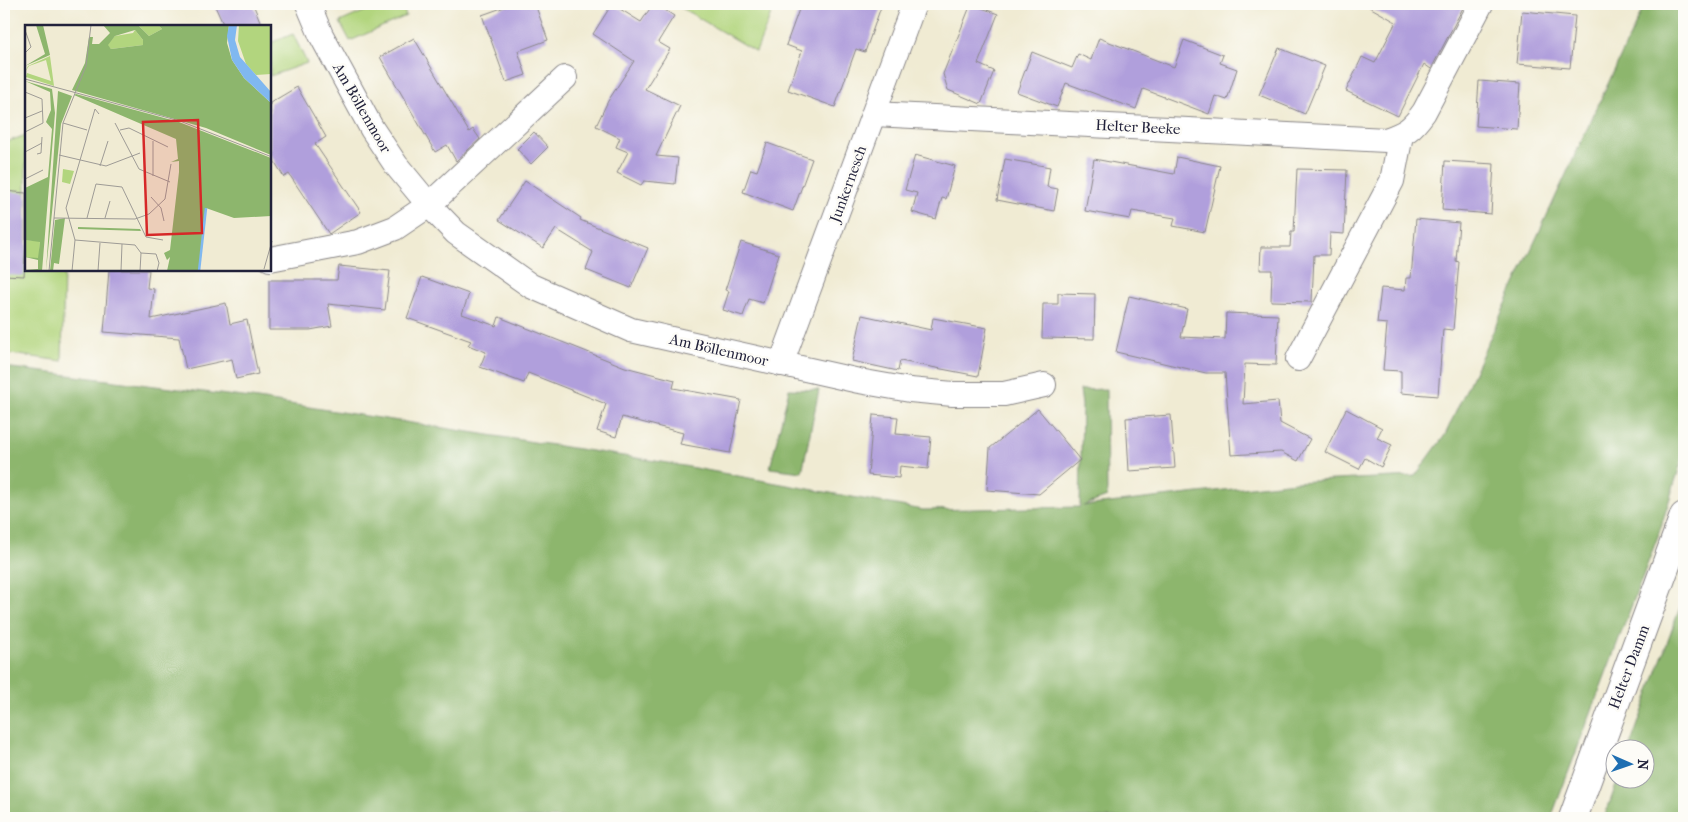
<svg xmlns="http://www.w3.org/2000/svg" width="1688" height="822" viewBox="0 0 1688 822" font-family="'IM FELL French Canon',serif">
<style>
.green{fill:#b2d57e;stroke:#6a7c5c}
.forest{fill:#8db66d;stroke:#586c54}
.building{fill:#b09fdc}
.lines{fill:none;stroke-linecap:round;stroke-linejoin:round}
.street-casing{stroke:#898687;stroke-width:26}
.secondary-casing{stroke:#898687;stroke-width:30}
.street{stroke:#fff;stroke-width:24}
.secondary{stroke:#fff;stroke-width:28}
.labels{text-anchor:middle;dominant-baseline:central;stroke-width:5;stroke-linejoin:round;paint-order:stroke}
.street-label{font-size:15px;fill:#22223b;stroke:#fdfcf7}
.inset-river{fill:none;stroke:#80b8f0;stroke-width:2.5}
.inset-road{fill:none;stroke:#9e9b96;stroke-width:1}
.view{fill:#d62828;fill-opacity:0.15;stroke:#d62828;stroke-width:2.5}
.inset-edge{fill:none;stroke:#22223b;stroke-width:2.5}
</style>
<rect width="100%" height="100%" fill="#fdfcf7"/>
<filter id="ink" filterUnits="userSpaceOnUse"><feTurbulence type="fractalNoise" baseFrequency=".02" numOctaves="2"/><feDisplacementMap in="SourceGraphic" scale="10" xChannelSelector="R" yChannelSelector="G"/><feConvolveMatrix kernelMatrix="1 2 1 2 8 2 1 2 1" color-interpolation-filters="sRGB"/></filter>
<filter id="wash" filterUnits="userSpaceOnUse"><feTurbulence type="fractalNoise" baseFrequency=".0096" numOctaves="4" result="noise"/><feDisplacementMap in="SourceGraphic" scale="20" xChannelSelector="R" yChannelSelector="G"/><feGaussianBlur stdDeviation="1.12" result="paint"/><feColorMatrix in="noise" values="0 0 0 0 0 0 0 0 0 0 0 0 0 0 0 0 0 1.4 0 .05"/><feComposite in="paint" operator="in"/></filter>
<g filter="url(#wash)">
<rect width="100%" height="100%" fill="#f0ebd3"/>
<!-- green -->
<g class="green">
<path d="M381,4H402L406,16L350,41L340,22Z"/>
<path d="M675,4H775L756,52Z"/>
<path d="M293,34L307,63L270,76V43Z"/>
<path d="M26,135V270H64L62,361L4,353V143Z"/>
</g>
<!-- forest -->
<g class="forest">
<path d="M1645,4H1684V453L1658,536L1551,818H4V367L251,398L662,462L923,510L1080,507L1082,405L1080,390L1106,389L1107,497L1083,506L1295,482L1415,476L1445,435Z"/>
<path d="M789,389L819,390L802,472L770,468Z"/>
<path d="M1684,596V818H1604L1618,780H1646V750L1629,749Z"/>
</g>
<g id="blocks">
<!-- building -->
<g class="building">
<path d="M214,4H253L262,26H224Z"/>
<path d="M513,4H535L548,40L518,51L526,75L506,82L482,15Z"/>
<path d="M612,4L641,22L653,4H656L674,16L658,42L670,49L645,89L680,106L656,156L678,158L675,184L644,181L641,185L617,173L628,152L616,147L620,138L596,126L608,101L634,61L593,34Z"/>
<path d="M801,4H882L865,52L856,49L835,107L788,90L802,51L786,45Z"/>
<path d="M971,4L998,14L978,64L994,71L981,104L948,90L943,74Z"/>
<path d="M1364,4H1465L1431,69L1424,64L1398,116L1346,91L1362,57L1375,63L1396,22Z"/>
<path d="M1522,11L1575,16L1570,68L1517,64Z"/>
<path d="M414,38L469,132L473,129L480,139L456,161L447,145L435,152L380,57Z"/>
<path d="M1099,38L1174,67L1184,40L1223,55L1220,63L1237,69L1227,100L1215,96L1209,114L1143,89L1136,109L1066,83L1057,107L1017,92L1032,52L1072,68L1078,54L1091,60Z"/>
<path d="M1279,48L1325,66L1305,114L1259,95Z"/>
<path d="M1479,81L1520,84L1517,129L1476,126Z"/>
<path d="M297,87L326,137L315,144L361,212L329,234L289,174L284,177L270,154V103Z"/>
<path d="M534,132L548,147L531,164L517,149Z"/>
<path d="M767,143L812,159L793,211L743,192L751,169L757,171Z"/>
<path d="M915,155L955,166L946,199L942,198L936,219L912,212L917,193L905,190Z"/>
<path d="M1177,157L1220,166L1205,232L1173,226L1175,218L1132,211L1130,219L1085,211L1094,159L1174,174Z"/>
<path d="M1005,159L1050,167L1047,187L1058,189L1054,211L997,200Z"/>
<path d="M1445,161L1494,164L1491,214L1442,210Z"/>
<path d="M1297,169L1347,170L1344,234L1330,233L1329,255H1314L1312,302L1271,301L1272,270H1260L1261,247H1290L1291,232H1294Z"/>
<path d="M525,181L581,218L580,220L648,248L631,288L586,270L593,252L556,229L543,248L499,220Z"/>
<path d="M4,191L26,193V246L24,276L4,275Z"/>
<path d="M1416,219L1459,223L1456,261L1459,262L1453,330L1443,329L1438,396L1401,393V371L1383,370L1387,324L1377,323L1381,288L1405,290L1406,278H1411Z"/>
<path d="M741,242L779,254L763,303L749,299L743,316L723,310L729,291L725,290Z"/>
<path d="M339,266L390,271L385,310L328,304L332,326L310,330H269V280H337Z"/>
<path d="M109,270H149L147,288L154,289L151,319L226,303L230,324L247,320L258,374L236,379L232,359L186,369L179,338L104,332Z"/>
<path d="M422,277L469,294L462,314L496,326L499,317L625,367L675,380L673,388L741,400L730,453L680,444L683,433L622,417L616,437L597,431L606,404L528,373L524,383L480,367L486,352L468,345L471,341L407,318Z"/>
<path d="M1058,293L1095,294L1094,339L1042,338L1043,304H1058Z"/>
<path d="M1129,296L1187,309L1181,337L1225,339L1226,313L1278,315L1276,365L1245,364L1243,404L1278,401L1280,423L1310,439L1298,461L1281,452L1231,455L1225,373H1206L1116,352Z"/>
<path d="M862,315L931,330L933,318L987,328L978,376L900,361L898,371L852,361Z"/>
<path d="M1038,409L1080,460L1039,494L987,490L990,448Z"/>
<path d="M1346,409L1382,428L1377,438L1392,445L1381,467L1365,458L1359,469L1325,452Z"/>
<path d="M873,415L898,417L896,434L931,437L928,469L900,466L899,478L868,475Z"/>
<path d="M1171,415L1175,468L1129,471L1126,418Z"/>
</g>
</g>
</g>
<g filter="url(#ink)">
<use href="#blocks" fill-opacity="0" stroke="#898687" stroke-width="1"/>
<g class="lines">
<defs>
<g id="street">
<path d="M308,4L321,35L372,129L396,165L429,205L456,233L531,286L631,330L859,381L910,390L953,394H1004L1044,385"/>
<path d="M874,114L1386,140C1406,133 1412,129 1424,112L1481,4"/>
<path d="M270,259L358,242L395,228L429,205L565,78"/>
<path d="M1298,359L1392,181L1401,135"/>
<path d="M781,364L914,4"/>
</g>
<path id="secondary" d="M1573,818L1684,516"/>
</defs>
<!-- street casing -->
<use href="#street" class="street-casing"/>
<!-- secondary casing -->
<use href="#secondary" class="secondary-casing"/>
<!-- street -->
<use href="#street" class="street"/>
<!-- secondary -->
<use href="#secondary" class="secondary"/>
</g>
</g>
<g class="labels">
<!-- street labels -->
<g class="street-label">
<text transform="translate(362 108) rotate(60)">Am Böllenmoor</text>
<text transform="translate(1138 127) rotate(3)">Helter Beeke</text>
<text transform="translate(848 184) rotate(-70)">Junkernesch</text>
<text transform="translate(719 350) rotate(13)">Am Böllenmoor</text>
<text transform="translate(1629 667) rotate(-69)">Helter Damm</text>
</g>
</g>
<!-- overview -->
<g transform="translate(25 25)">
<rect width="246" height="246" fill="#f0ebd3"/>
<path d="M113,0H133L137,4L124,11ZM214,0H246V49L231,50L221,39L213,16ZM110,5L118,15V20L86,24L82,20L90,11L108,8ZM25,31L29,61L1,52L2,48L26,56L21,35L4,41L0,47L3,41ZM38,144L49,146L45,159L37,157ZM0,215L15,216L14,234L0,232Z" fill="#b2d57e"/>
<path d="M11,0H18L25,30L0,41L20,29ZM70,0H113L124,11L137,4L133,0H204L202,18L207,35L219,53L246,78V130L181,103L47,65L60,38L64,12H68L67,19H74L85,8L78,0ZM110,5L118,15V20L86,24L83,20L90,11ZM0,56L27,64L30,88L17,246L0,245L13,244V235L0,232L13,233L15,217L0,215V163L23,152L27,104L21,97L26,85L25,67ZM33,66L47,71L36,99L21,246ZM51,69L154,97L246,133V191L209,193L181,183L174,246H142L145,232L142,235L139,228L145,225L154,147V136L146,137L153,134L151,114L49,70ZM40,193L34,239L29,238L28,246H25L30,195ZM53,202L115,204L116,206L53,204Z" fill="#8db66d" fill-rule="evenodd"/>
<path d="M204,0H212L210,15L215,32L246,67V78L219,53L207,35L202,11Z" fill="#80b8f0"/>
<path class="inset-river" d="M174,246L181,183"/>
<path class="inset-road" d="M0,5L6,22L0,28M0,54L155,96L247,132M0,67L17,74L18,98L0,107M0,93L17,86M38,98L62,105M90,98L114,144L145,157M95,105L104,103L143,122M0,127L17,118M12,129L16,128L17,112M34,130L81,141L115,128M75,141L83,116M128,151V116M0,154L18,145M126,172L136,183L139,196M29,193L110,194L124,189L140,174L146,139M62,193L71,159L97,162L121,212L138,215M80,193L85,176M50,215L110,220L116,228M116,228L131,229L134,238L132,246M239,244L247,216M24,246L38,98L61,41L66,0M47,246L50,215L41,183L70,84L74,89M73,246L75,218M96,246L97,219M115,246L116,228"/>
<path class="view" d="M173,95L177,208L122,210L118,97Z"/>
<rect width="246" height="246" class="inset-edge"/>
</g>
<!-- margin -->
<rect width="1688" height="822" fill="none" stroke="#fdfcf7" stroke-width="20"/>
<!-- north arrow -->
<g transform="translate(1630 764) rotate(92)"><circle r="24" fill="#fdfcf7" stroke="#a5a5ac"/>
<path d="M0-4L9 19L0 12L-9 19Z" fill="#1f6fb2"/>
<text y="-8" font-size="14" font-weight="bold" text-anchor="middle" fill="#22223b">N</text>
</g>
</svg>
